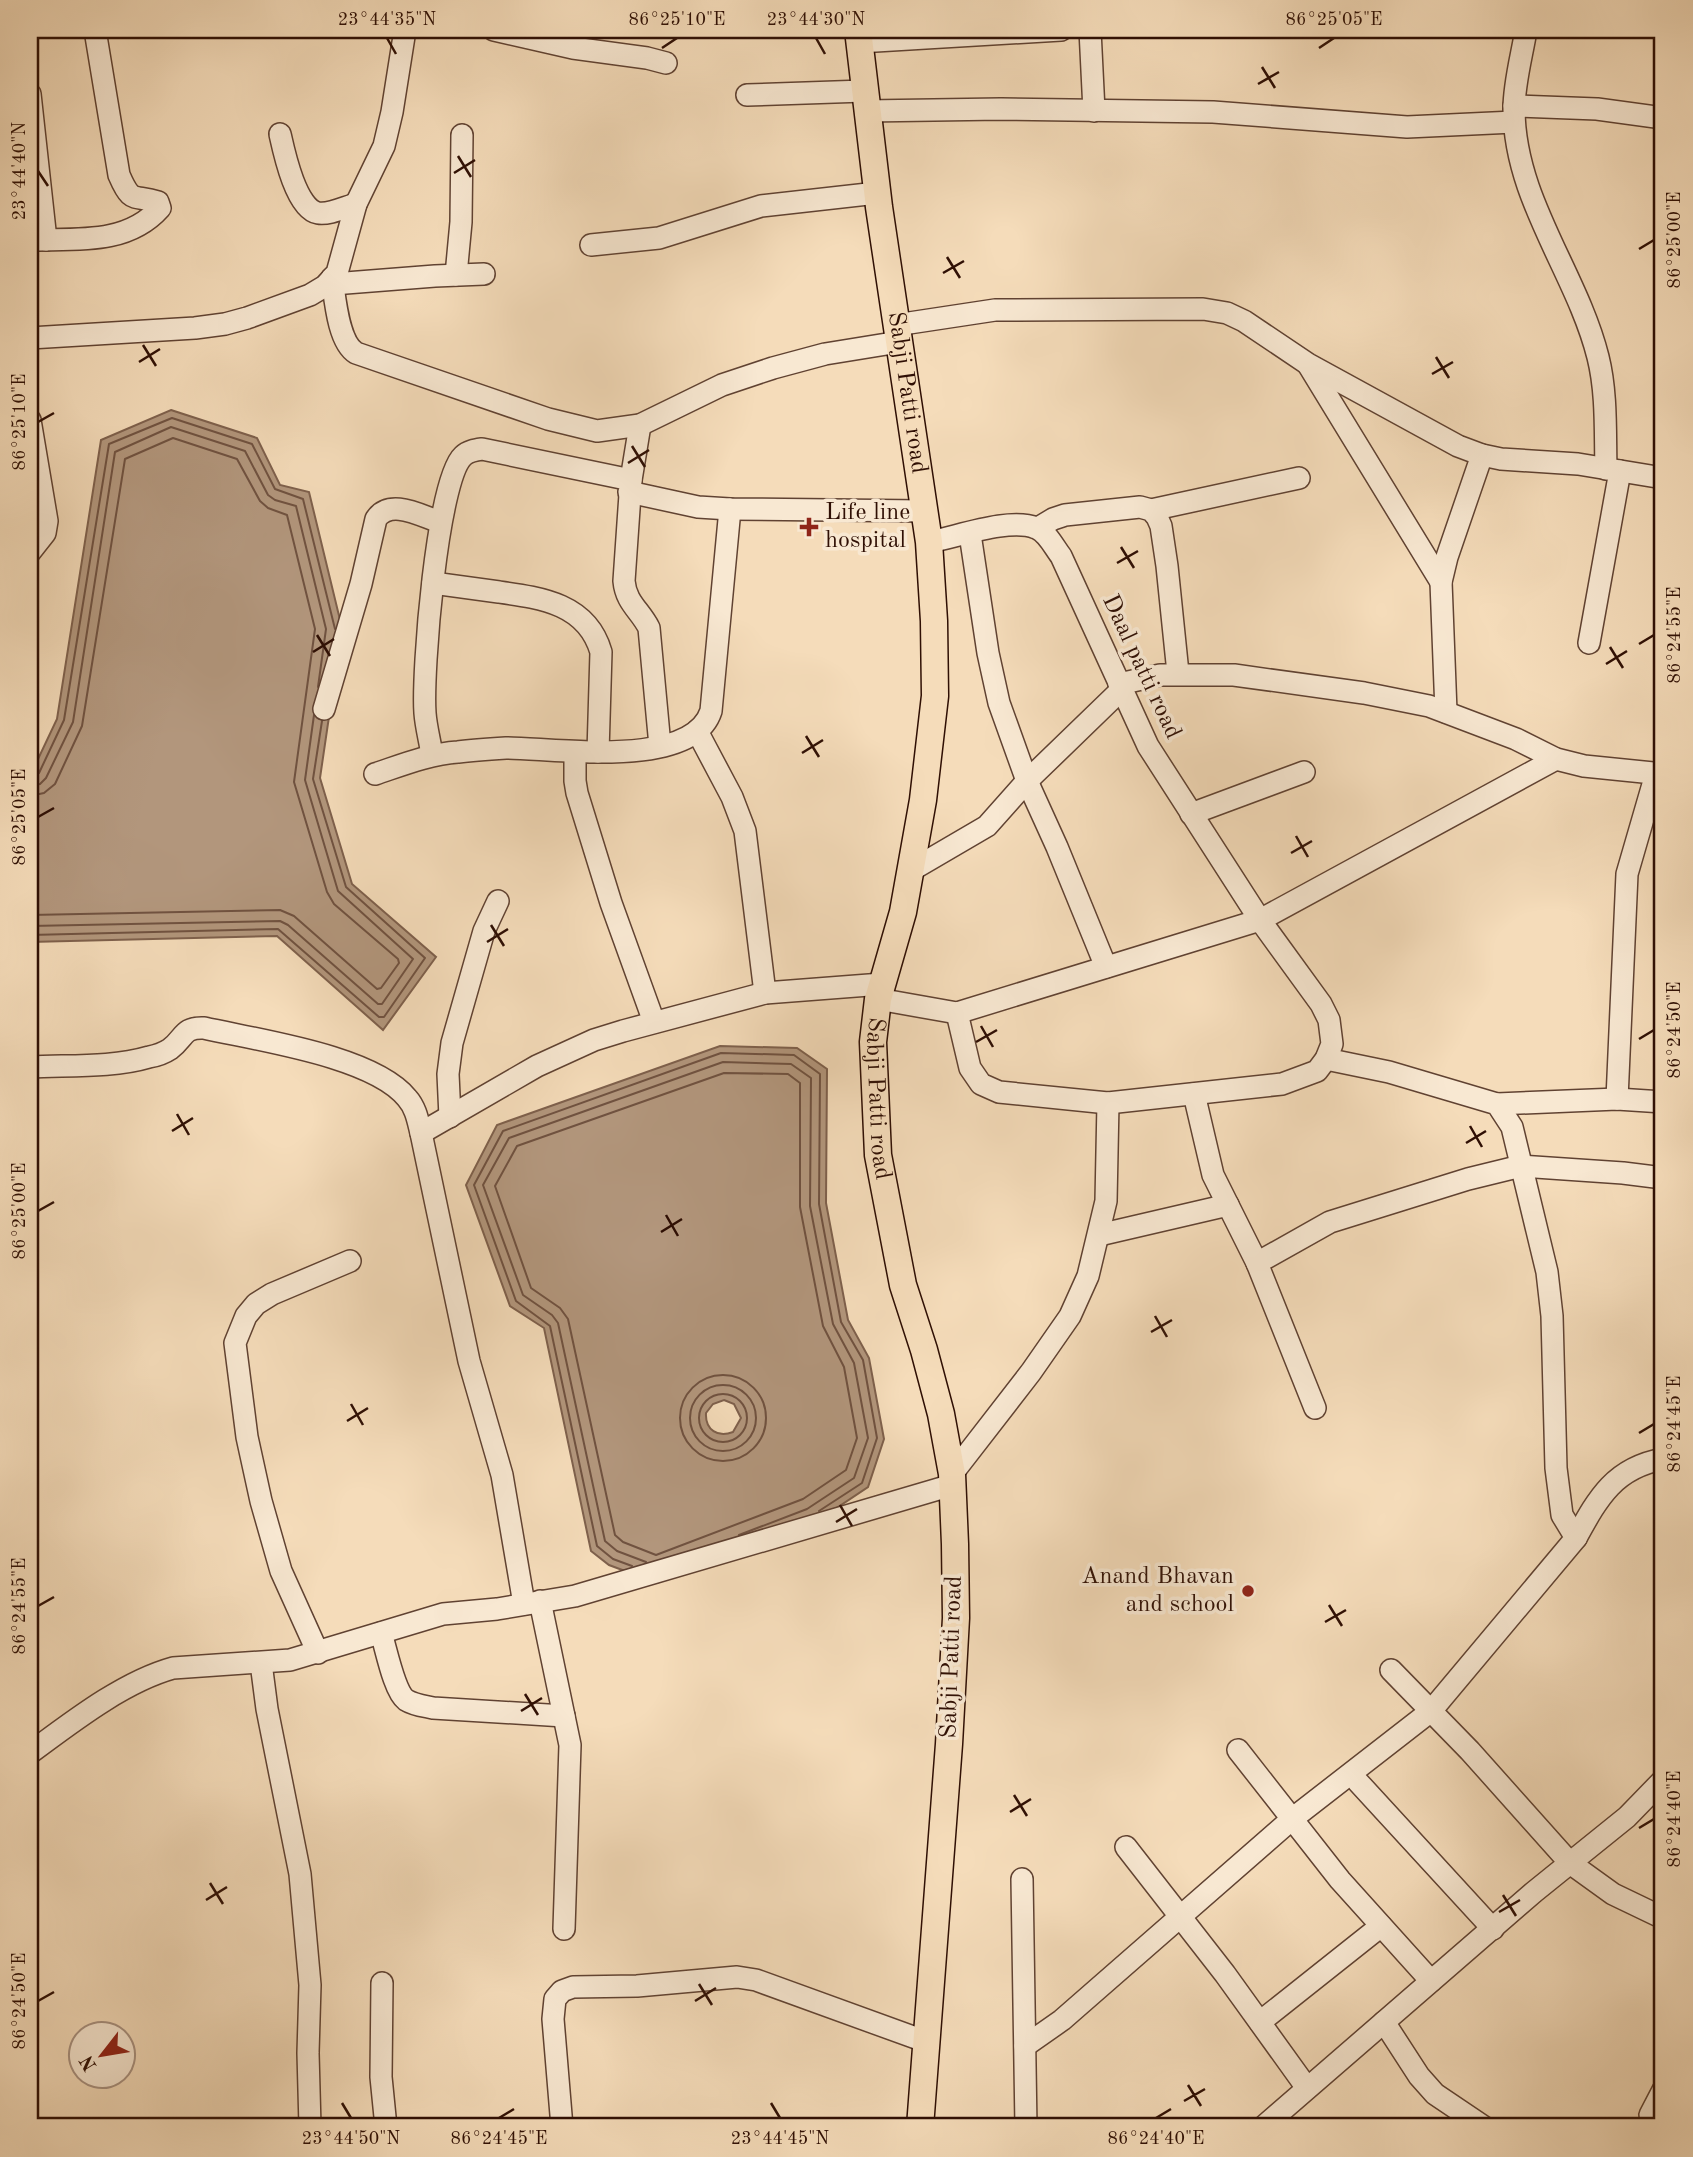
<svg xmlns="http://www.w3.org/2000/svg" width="1693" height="2157" viewBox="0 0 1693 2157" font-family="'Old Standard TT',serif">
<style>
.water{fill:#b2967c;stroke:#7e604c;stroke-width:2;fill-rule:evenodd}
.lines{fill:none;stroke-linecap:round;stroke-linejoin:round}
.shore{stroke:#705240;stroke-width:2}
.minor-casing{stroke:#604232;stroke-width:24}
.major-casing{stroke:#2f0f04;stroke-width:29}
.minor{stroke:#f8e8d2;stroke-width:21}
.major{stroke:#f5dcba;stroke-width:26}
.ticks{fill:none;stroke:#2f0f04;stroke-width:2.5}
.poi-dot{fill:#8f2418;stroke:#f8e8d2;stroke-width:2.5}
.labels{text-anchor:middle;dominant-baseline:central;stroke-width:7;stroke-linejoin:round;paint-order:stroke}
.street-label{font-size:24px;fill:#2f0f04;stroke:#f8e8d2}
.poi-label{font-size:24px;fill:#2f0f04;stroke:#f8e8d2;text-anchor:start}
.neatline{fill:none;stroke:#2f0f04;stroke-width:2.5}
.ticks-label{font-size:18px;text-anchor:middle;fill:#2f0f04}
</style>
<rect width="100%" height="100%" fill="#f5dcba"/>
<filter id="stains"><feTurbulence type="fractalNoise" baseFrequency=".00286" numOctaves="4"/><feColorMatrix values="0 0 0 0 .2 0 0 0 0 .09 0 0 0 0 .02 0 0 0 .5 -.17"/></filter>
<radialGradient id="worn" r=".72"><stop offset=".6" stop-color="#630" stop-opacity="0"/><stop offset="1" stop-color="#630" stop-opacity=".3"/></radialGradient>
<!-- water -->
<g class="water">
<path d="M171,410L257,438L280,485L309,492L342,628L320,778L352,884L436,957L383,1030L277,936L30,942V776L57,719L101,440Z"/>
<path d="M720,1046L797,1048L827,1069L826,1203L848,1320L869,1358L884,1439L868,1487L814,1523L657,1583L609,1565L591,1551L544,1328L510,1306L466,1185L497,1125ZM724,1400L734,1404L741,1418L733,1432C718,1438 705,1430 706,1413L713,1404Z"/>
</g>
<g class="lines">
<!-- shore -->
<g class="shore">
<path d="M30,777L39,773L64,720L109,444L172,418L252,444L275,489L303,499L335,629"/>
<path d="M30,786L40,784L46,778L73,722L115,452L171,427L245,451L268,495L275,500L296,506L326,629L318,687"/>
<path d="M30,796L44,793L55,784L82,726L125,459L173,438L237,459L260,501L268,508L287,515L315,629L294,782L327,892L334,904L398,959L399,963L381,988L377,989L294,916L280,910L30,915"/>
<path d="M30,926L280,921L288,925L378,1004H382L413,959L338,891L305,780L314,715"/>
<path d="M30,935L278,929L379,1017H384L425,958L346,887L313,779L322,721"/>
<path d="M724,1073L788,1074L800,1083V1207L823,1326L844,1367L857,1438L846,1470L803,1499L656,1555L623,1542L615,1535L568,1319L560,1308L531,1288L495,1186L517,1146Z"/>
<circle cx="723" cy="1418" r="43"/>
<circle cx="723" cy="1418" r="33"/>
<circle cx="723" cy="1418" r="24"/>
<path d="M646,1562L617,1551L605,1541L558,1323L552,1315L523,1295L483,1185L509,1138L723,1062L791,1064L811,1078L810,1206L833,1324L854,1363L868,1438L854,1478L807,1509L739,1535"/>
<path d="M632,1566L613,1559L597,1546L550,1326L516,1301L474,1185L503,1131L721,1053L794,1055L820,1074L819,1204L841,1322L863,1360L877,1438L862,1483L819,1511"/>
</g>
<defs>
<g id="minor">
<path d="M494,30L573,48L647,58L666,63"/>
<path d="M1090,30L1094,111"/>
<path d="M1526,30C1522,55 1514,83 1514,109C1514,199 1577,273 1598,357C1607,393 1605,432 1606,469"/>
<path d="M859,42L1061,30"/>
<path d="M30,94L46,240"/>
<path d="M747,95L864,91"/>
<path d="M1514,106L1597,109L1663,118"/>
<path d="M866,111L1001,109L1213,112L1407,127L1514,122"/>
<path d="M280,134C284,152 296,209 318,213C329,215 345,207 356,204"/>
<path d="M30,242L36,240C79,239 128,244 160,208L158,202C133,194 132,205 119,175L95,30"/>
<path d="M591,245L659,238L761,206L877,193"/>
<path d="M456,275L461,222L462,135"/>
<path d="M332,278C335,298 338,342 356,353L548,419L597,431L640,425L722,385L773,368L825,354L899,342"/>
<path d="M333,284L435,276L484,274"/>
<path d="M896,325L995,310L1203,309L1227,313L1244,321L1308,364L1458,446L1482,455L1501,459L1578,464L1663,478"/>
<path d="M30,338L195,328L225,324L247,318L310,295L325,286L337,273L356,204L384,146L392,112L405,30"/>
<path d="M1309,366L1441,582"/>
<path d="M30,420L47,521L45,533L30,552"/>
<path d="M640,425L631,480L624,581C626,603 640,610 649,628L660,746"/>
<path d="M629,492L698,507L730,509L924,511"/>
<path d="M1151,510L1299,478"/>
<path d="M1038,528L1053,519L1065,515L1140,507L1151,510L1157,517L1161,526L1167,566L1178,673"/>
<path d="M970,534L988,653L999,703L1027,781L1057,847L1106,967"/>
<path d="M929,542C957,537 1010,517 1036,528C1047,532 1054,547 1061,556L1148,746L1260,920L1321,1004L1329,1020L1332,1044L1326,1059L1317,1071L1282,1084L1108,1103L999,1092L981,1084L970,1068L957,1013"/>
<path d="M433,583C455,586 477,589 499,592C542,598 587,604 601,652L598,752"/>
<path d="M1589,643L1620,471"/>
<path d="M1119,684L1160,675H1234L1364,693L1429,706L1516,739L1556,759L1584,766L1663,774"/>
<path d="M324,709L361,584L376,519C390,498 421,516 440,522"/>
<path d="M1446,712L1441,582L1447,557L1482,455"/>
<path d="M697,731L732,797L745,831L765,993"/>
<path d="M575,752V781L577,793L611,903L654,1022"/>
<path d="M432,755C430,741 426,727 425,713C422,673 437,480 463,456C468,451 475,450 482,449L631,480"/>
<path d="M375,774C402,765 429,754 458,752C474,750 490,749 506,748C554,748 692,770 711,711L730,509"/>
<path d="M1191,814L1304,772"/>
<path d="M910,871L987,826L1027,781L1121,690"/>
<path d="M878,999L957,1013L1260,920L1556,759"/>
<path d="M30,1067C69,1065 112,1068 149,1057C155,1056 164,1053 170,1049C185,1038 182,1027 204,1028C257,1040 373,1056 407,1098C416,1108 418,1121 421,1133L469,1361L502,1475L524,1604"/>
<path d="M1194,1094L1213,1175L1257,1263L1315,1408"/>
<path d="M1617,1099L1627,874L1656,774"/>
<path d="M1497,1104L1617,1099L1663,1102"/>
<path d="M450,1117L448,1074L452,1043L484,931L498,901"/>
<path d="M421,1133L537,1066L594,1040L623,1031L765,993L882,984"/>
<path d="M1099,1235L1228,1205"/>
<path d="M1257,1263L1330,1222L1468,1179L1521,1166L1623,1173L1663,1178"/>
<path d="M952,1474L1031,1372L1070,1316L1088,1276L1106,1201L1108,1103"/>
<path d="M1576,1538C1598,1498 1614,1468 1663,1459"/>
<path d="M540,1601L570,1745L564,1929"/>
<path d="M381,1633C386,1648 394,1691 406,1700C414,1705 424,1706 433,1708L564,1716"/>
<path d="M318,1653L281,1571L261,1501L247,1437L235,1343L246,1316L256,1304L272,1294L350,1261"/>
<path d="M261,1663L267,1709L300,1874L310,1985L308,2053L310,2127"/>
<path d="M1391,1670L1470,1751L1570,1863L1613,1894L1663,1918"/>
<path d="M1238,1750L1340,1880L1431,1981"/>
<path d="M30,1753C72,1722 123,1682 173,1668L290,1660L443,1614L497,1609L575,1596L952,1485"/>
<path d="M1358,1782L1493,1929"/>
<path d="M1126,1847L1225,1974L1307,2088"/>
<path d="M1022,1879L1026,2127"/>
<path d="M382,1983L381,2077L386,2127"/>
<path d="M1260,2022L1381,1926"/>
<path d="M1384,2022L1419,2076L1435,2094L1484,2127"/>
<path d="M1025,2046L1062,2020L1292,1819L1431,1711L1576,1538L1562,1515L1556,1468L1552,1316L1547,1272L1512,1127L1497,1104L1389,1072L1326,1059"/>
<path d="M562,2127L553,2019L555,1999L562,1991L573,1987L637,1986L737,1977L756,1980L927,2042"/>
<path d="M1263,2127L1534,1892L1627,1817L1663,1780"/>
<path d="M1653,2127L1650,2115L1663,2090"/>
</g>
<g id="major">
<path id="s1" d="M858,30L879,207L929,542L934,621L935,696L923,800L903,912L878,999L873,1042L878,1155L903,1285L924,1350L941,1414L952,1474L955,1544L956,1618L949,1744L920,2127"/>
</g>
</defs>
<!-- minor casing -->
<use href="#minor" class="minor-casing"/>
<!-- major casing -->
<use href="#major" class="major-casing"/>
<!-- minor -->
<use href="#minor" class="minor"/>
<!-- major -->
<use href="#major" class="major"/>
</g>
<!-- ticks -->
<path class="ticks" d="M387,38L396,54M816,38L825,54M662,48L677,38M1319,48L1334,38M1262,67L1275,88M1258,84L1279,72M458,156L471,177M38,171L48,186M454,173L475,160M1639,249L1654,240M947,257L960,278M943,273L964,261M143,345L156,366M1436,357L1449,378M139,362L160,349M1432,374L1453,362M38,422L54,413M632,446L645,467M628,463L649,450M1121,547L1134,568M1117,563L1138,551M317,635L330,656M1639,644L1654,635M1610,647L1623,668M313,652L334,639M1606,664L1627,651M806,736L819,757M802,753L823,740M38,817L54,808M1296,836L1308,857M1291,853L1312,841M491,925L504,946M487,942L508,929M981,1026L993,1047M1639,1039L1654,1030M976,1042L997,1030M177,1114L189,1135M1470,1126L1482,1147M172,1131L193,1118M1466,1143L1486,1131M38,1211L54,1202M666,1215L678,1236M661,1232L682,1219M1155,1316L1167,1337M1151,1332L1172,1320M351,1404L363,1425M347,1421L368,1408M1639,1433L1654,1424M840,1505L852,1526M836,1522L857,1509M1329,1605L1342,1626M38,1606L54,1597M1325,1622L1346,1610M525,1694L538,1715M521,1711L542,1698M1014,1795L1027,1816M1010,1812L1031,1799M1639,1828L1654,1819M210,1883L223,1904M1503,1895L1516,1916M206,1900L227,1887M1499,1912L1520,1900M699,1984L712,2005M38,2001L54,1992M695,2001L716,1988M1188,2085L1201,2106M1184,2101L1205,2089M342,2103L351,2118M771,2103L780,2118M499,2118L514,2109M1156,2118L1171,2109"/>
<!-- markers -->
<g class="poi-dot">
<path d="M805.5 516.5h7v7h7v7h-7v7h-7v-7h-7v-7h7z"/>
<circle cx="1248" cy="1591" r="7"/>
</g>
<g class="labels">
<!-- street labels -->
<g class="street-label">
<text stroke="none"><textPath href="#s1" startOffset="366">Sabji Patti road</textPath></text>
<text transform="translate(1141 667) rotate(65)">Daal patti road</text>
<text stroke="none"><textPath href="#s1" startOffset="1080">Sabji Patti road</textPath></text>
<text transform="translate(952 1657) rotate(-88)">Sabji Patti road</text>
</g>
<!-- poi labels -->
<g class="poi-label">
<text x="825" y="513">Life line<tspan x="825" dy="28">hospital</tspan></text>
<text x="1234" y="1577" text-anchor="end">Anand Bhavan<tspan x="1234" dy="28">and school</tspan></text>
</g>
</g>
<!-- margin -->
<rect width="1693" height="2157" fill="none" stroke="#f5dcba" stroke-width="77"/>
<!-- north arrow -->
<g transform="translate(102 2055) rotate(239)"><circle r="33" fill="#f8e8d2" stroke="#a89180" stroke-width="2"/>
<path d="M0-5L12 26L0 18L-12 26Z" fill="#8f2418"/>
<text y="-10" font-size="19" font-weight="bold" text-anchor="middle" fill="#2f0f04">N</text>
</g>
<rect x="38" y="38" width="1616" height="2080" class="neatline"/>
<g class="ticks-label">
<text x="387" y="25">23°44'35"N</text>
<text x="677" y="25">86°25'10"E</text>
<text x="816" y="25">23°44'30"N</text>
<text x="1334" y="25">86°25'05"E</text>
<text transform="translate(19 171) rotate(-90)" y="6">23°44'40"N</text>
<text transform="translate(1674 240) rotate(-90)" y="6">86°25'00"E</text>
<text transform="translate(19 422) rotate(-90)" y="6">86°25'10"E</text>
<text transform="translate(1674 635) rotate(-90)" y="6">86°24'55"E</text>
<text transform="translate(19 817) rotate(-90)" y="6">86°25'05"E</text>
<text transform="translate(1674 1030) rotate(-90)" y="6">86°24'50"E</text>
<text transform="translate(19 1211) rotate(-90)" y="6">86°25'00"E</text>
<text transform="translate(1674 1424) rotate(-90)" y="6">86°24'45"E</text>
<text transform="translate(19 1606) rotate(-90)" y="6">86°24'55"E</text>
<text transform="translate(1674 1819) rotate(-90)" y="6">86°24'40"E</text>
<text transform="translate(19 2001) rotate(-90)" y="6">86°24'50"E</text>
<text x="351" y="2144">23°44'50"N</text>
<text x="499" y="2144">86°24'45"E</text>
<text x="780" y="2144">23°44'45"N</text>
<text x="1156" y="2144">86°24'40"E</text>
</g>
<rect width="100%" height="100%" filter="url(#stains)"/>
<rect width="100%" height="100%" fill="url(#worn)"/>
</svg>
